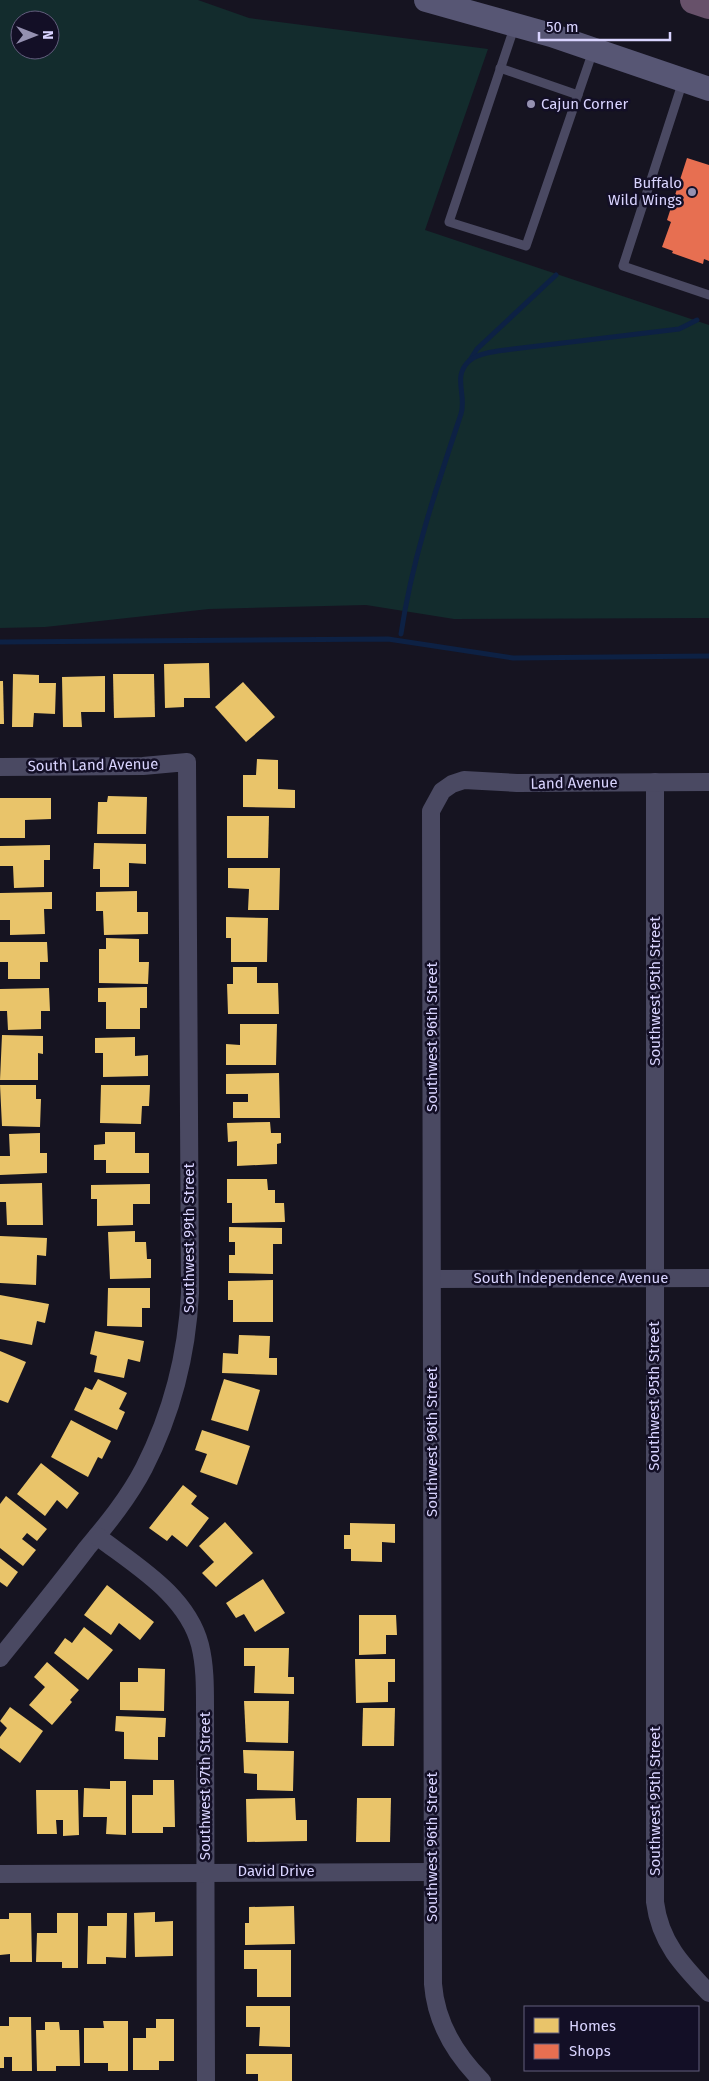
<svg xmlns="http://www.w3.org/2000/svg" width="709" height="2081" viewBox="0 0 709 2081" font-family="'Fira Sans',sans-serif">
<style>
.grass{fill:#132c2d;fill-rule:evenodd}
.homes{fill:#e9c46a}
.shops{fill:#e76f51}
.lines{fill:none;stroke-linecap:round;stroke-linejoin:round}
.stream{stroke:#0d2144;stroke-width:5}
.lane{stroke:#4a4962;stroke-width:9}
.street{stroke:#4a4962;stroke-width:18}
.secondary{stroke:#575674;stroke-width:24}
.highway{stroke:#67516a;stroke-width:28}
.poi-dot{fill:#9591b1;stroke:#130f26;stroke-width:2}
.labels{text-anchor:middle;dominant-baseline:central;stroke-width:5;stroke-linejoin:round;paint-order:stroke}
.poi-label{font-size:15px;fill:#d9d4ff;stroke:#130f26;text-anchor:start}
.street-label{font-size:15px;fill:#d9d4ff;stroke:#130f26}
</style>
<rect width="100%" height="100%" fill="#161421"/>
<!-- grass -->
<path class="grass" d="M0,0H198L249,18L488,49L425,230L709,325V618L454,619L366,605L209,609L45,627L0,628ZM20,20H50V50H20Z"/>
<!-- homes -->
<g class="homes">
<path d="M209,663L210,698H184V707L165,708L164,664Z"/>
<path d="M13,674L39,675V683H56L55,714L34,713L33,727H12Z"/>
<path d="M113,674H154L155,717L114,718Z"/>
<path d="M105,676V712H81L82,727H63L62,677Z"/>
<path d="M0,681H3L4,724H0Z"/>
<path d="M243,682L275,717L246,742L215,707Z"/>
<path d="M257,759L278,760V789L295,790V808L243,807V775H256Z"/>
<path d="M108,796L147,797L146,834H97L98,802H107Z"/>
<path d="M0,798H51V819L25,820V838H0Z"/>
<path d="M227,816H269L268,858H227Z"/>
<path d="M94,843L146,844V864L129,863V887H100V869H93Z"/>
<path d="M50,845V860H44V887L14,888L13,866H0V846Z"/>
<path d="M228,868H280L279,910H248L249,889L228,888Z"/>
<path d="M137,891V912H148V934L104,935L103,911H96V892Z"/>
<path d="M52,892V909H44L45,934L10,935V920H0V893Z"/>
<path d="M226,917L268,918L267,962H231V938H226Z"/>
<path d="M106,938L139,939V962H149L148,984L99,983V949H106Z"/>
<path d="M0,942H47L48,962H40V979H8V962H0Z"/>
<path d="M233,967H257V983H278L279,1014H228L227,984H233Z"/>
<path d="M147,987V1008H140V1029H106V1002H98V988Z"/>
<path d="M49,988L50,1011H41V1029L8,1030L7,1011H0V989Z"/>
<path d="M240,1024H277L276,1065H226V1044L240,1045Z"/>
<path d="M2,1035L43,1036V1054L38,1053V1080H0Z"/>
<path d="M135,1037V1056L148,1055V1076L103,1077V1053H95V1038Z"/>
<path d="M279,1073L280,1118H233V1102H248V1094H226V1074Z"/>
<path d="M0,1085H36V1099H41L40,1127L2,1126Z"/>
<path d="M101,1085H150L149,1106H142L141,1124L100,1123Z"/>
<path d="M270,1122L271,1133H281V1143L277,1144V1164L237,1166V1141L228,1142L227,1123Z"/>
<path d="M105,1132H135V1153H149V1173H106V1160H94V1145L105,1144Z"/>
<path d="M40,1133V1153H47V1173L0,1175V1156H10L9,1134Z"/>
<path d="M227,1179H267L268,1190H275V1203H284L285,1222L232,1223V1203H227Z"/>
<path d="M42,1183L43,1225H7L6,1202H0V1184Z"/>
<path d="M150,1184V1204H133V1225L97,1226V1199H91V1185Z"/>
<path d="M229,1227L282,1228V1244H273V1274L229,1273V1255H235V1242H229Z"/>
<path d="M135,1231V1242H146L147,1259H151V1278L110,1279L108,1232Z"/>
<path d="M0,1236L47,1238L46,1256L37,1255L36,1285L0,1283Z"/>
<path d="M273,1280V1322H233V1300H228V1281Z"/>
<path d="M108,1288H150V1308H142V1327L107,1326Z"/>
<path d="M0,1295L49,1304L45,1323L37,1321L32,1345L0,1339Z"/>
<path d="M95,1331L144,1341L140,1362L128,1359L124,1378L94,1372L97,1356L90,1354Z"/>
<path d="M239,1335L270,1336L269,1358H277V1375L222,1373L223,1353L238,1354Z"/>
<path d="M0,1351L26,1362L8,1403L0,1400Z"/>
<path d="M98,1379L127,1393L119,1409L125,1412L117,1430L74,1410L85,1387L92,1390Z"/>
<path d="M224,1379L260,1390L248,1431L211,1420Z"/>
<path d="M71,1420L111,1441L102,1459L98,1457L88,1477L51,1457Z"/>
<path d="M202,1430L250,1446L237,1485L200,1472L207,1454L195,1450Z"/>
<path d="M41,1463L79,1493L67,1509L57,1500L45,1516L17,1494Z"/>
<path d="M183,1485L197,1496L191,1504L209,1518L187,1547L172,1535L167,1541L149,1528Z"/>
<path d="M6,1496L47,1529L37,1541L27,1533L22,1539L36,1550L23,1566L0,1548V1504Z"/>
<path d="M225,1522L253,1553L216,1587L202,1573L214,1562L199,1546Z"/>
<path d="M350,1523L395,1524V1543L382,1542V1562L351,1561V1549H344V1535H350Z"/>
<path d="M0,1558L18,1572L7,1587L0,1582Z"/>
<path d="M263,1579L285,1613L255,1632L244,1614L236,1618L226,1603Z"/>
<path d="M107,1585L154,1622L140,1640L119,1623L111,1635L84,1615Z"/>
<path d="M359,1615H396L397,1635H386V1654L359,1655Z"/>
<path d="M84,1627L113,1650L88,1680L54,1653L65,1638L72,1643Z"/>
<path d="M244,1648H289L288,1677H294V1694L254,1693L255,1666H244Z"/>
<path d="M355,1659H395V1682H388V1702L356,1703Z"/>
<path d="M47,1662L79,1690L70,1700L72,1702L52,1725L29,1705L45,1687L34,1677Z"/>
<path d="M138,1668L165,1669L164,1711L120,1710V1682H138Z"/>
<path d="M244,1701H289L288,1743L246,1742Z"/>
<path d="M10,1707L43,1731L20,1763L0,1748V1737L7,1728L0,1721Z"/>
<path d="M363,1708H395L394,1746H362Z"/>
<path d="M116,1716L166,1718L165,1737H158V1760L124,1759V1732L115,1731Z"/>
<path d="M243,1750L294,1751L293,1791L257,1790V1774L244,1773Z"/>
<path d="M153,1780H174L175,1827H163V1833H132V1795H153Z"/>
<path d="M110,1781H126V1835L106,1834L107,1817H83L84,1788L110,1789Z"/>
<path d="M36,1790H78L79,1835L63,1836V1820H56L57,1834H37Z"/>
<path d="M295,1798L296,1820H307V1841L247,1842L246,1799Z"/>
<path d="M357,1798H391L390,1842H356Z"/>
<path d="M294,1906L295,1944L245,1945V1923H249V1907Z"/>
<path d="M155,1912V1922L173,1921V1956L135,1957L134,1913Z"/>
<path d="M9,1913H31L32,1962H10V1954L0,1955V1919H9Z"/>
<path d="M57,1913H78V1968H62V1962H36L37,1933H57Z"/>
<path d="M107,1913H127L126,1958L106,1957V1964H87L88,1926H107Z"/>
<path d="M244,1950H291V1997H257V1969H244Z"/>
<path d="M246,2006H290V2047L259,2046L260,2027H246Z"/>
<path d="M9,2017H31L32,2071H12V2057H4V2068H0V2026H9Z"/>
<path d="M156,2019H174V2061H159V2070H133V2038H146V2028H156Z"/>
<path d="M103,2021H128V2071H108V2063H84V2028H104Z"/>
<path d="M45,2022H59L60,2030H79L80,2066H56V2071H37L36,2030H45Z"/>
<path d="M246,2054H292V2081H258V2074H246Z"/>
</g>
<!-- shops -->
<path class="shops" d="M687,158L709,165V261L704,259L703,264L672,253L673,251L662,247L671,222L667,220Z"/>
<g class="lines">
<!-- stream -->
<g class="stream">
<path d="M470,360L477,349L556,275"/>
<path d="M401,634C412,559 437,486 461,414C467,395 452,377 469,361C479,352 500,351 513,349L679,329L697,320"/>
<path d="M0,642L388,639L513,658L709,656"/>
</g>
<!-- lane -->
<g class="lane">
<path d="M515,25L449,222L526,246L593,51"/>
<path d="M500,68L578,95"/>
<path d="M683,81L623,266L709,295"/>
</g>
<!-- street -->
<g class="street">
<path d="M0,767L143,766L187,762L190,1293C187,1354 172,1413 144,1468C129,1497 108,1523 87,1548C59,1585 29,1622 0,1658"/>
<path d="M655,782V1902C660,1942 682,1965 709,1993"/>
<path d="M432,1279L709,1278"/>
<path d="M97,1536C136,1566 187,1595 200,1645C205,1665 205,1686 205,1706L206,2081"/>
<path d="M0,1874L431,1872"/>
<path d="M482,2081C455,2054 436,2023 433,1984L431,811L442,791L452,784L464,780L517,783L709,782"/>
</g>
<!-- secondary -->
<path class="secondary" d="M426,0L551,35L709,89"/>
<!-- highway -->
<path class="highway" d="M694,0L709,5"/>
</g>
<!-- markers -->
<g class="poi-dot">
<circle cx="531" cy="104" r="5"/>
<circle cx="692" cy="192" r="5"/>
</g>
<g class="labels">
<!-- poi labels -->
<g class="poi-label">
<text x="541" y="104">Cajun Corner</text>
<text x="682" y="183" text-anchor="end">Buffalo<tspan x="682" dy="17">Wild Wings</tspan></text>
</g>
<!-- street labels -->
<g class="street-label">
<text transform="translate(93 765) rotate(-1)">South Land Avenue</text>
<text transform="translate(574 783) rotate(-1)">Land Avenue</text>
<text transform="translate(655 991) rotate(-90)">Southwest 95th Street</text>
<text transform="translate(432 1037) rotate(-90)">Southwest 96th Street</text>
<text transform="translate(189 1238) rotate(-90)">Southwest 99th Street</text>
<text x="571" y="1278">South Independence Avenue</text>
<text transform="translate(654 1396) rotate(-90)">Southwest 95th Street</text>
<text transform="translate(432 1442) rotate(-90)">Southwest 96th Street</text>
<text transform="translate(205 1786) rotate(-90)">Southwest 97th Street</text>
<text transform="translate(655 1801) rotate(-90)">Southwest 95th Street</text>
<text transform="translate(432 1847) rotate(-90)">Southwest 96th Street</text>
<text x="276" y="1871">David Drive</text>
</g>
</g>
<!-- legend -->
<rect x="524" y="2006" width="175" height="65" fill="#130f26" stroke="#625e7d"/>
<rect x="534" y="2018" width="25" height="15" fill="#e9c46a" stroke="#625e7d"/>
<text x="569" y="2031" font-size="15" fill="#d9d4ff">Homes</text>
<rect x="534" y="2044" width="25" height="15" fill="#e76f51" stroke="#625e7d"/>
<text x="569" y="2056" font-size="15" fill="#d9d4ff">Shops</text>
<!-- north arrow -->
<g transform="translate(35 35) rotate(90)"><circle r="24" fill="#130f26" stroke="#625e7d"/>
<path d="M0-4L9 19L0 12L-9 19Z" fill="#9591b1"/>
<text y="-8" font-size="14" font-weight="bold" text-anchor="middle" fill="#d9d4ff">N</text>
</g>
<!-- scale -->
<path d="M539 32v8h131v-8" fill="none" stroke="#d9d4ff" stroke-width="2.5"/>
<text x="546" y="32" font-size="15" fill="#d9d4ff" stroke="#130f26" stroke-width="4" paint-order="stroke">50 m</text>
</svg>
